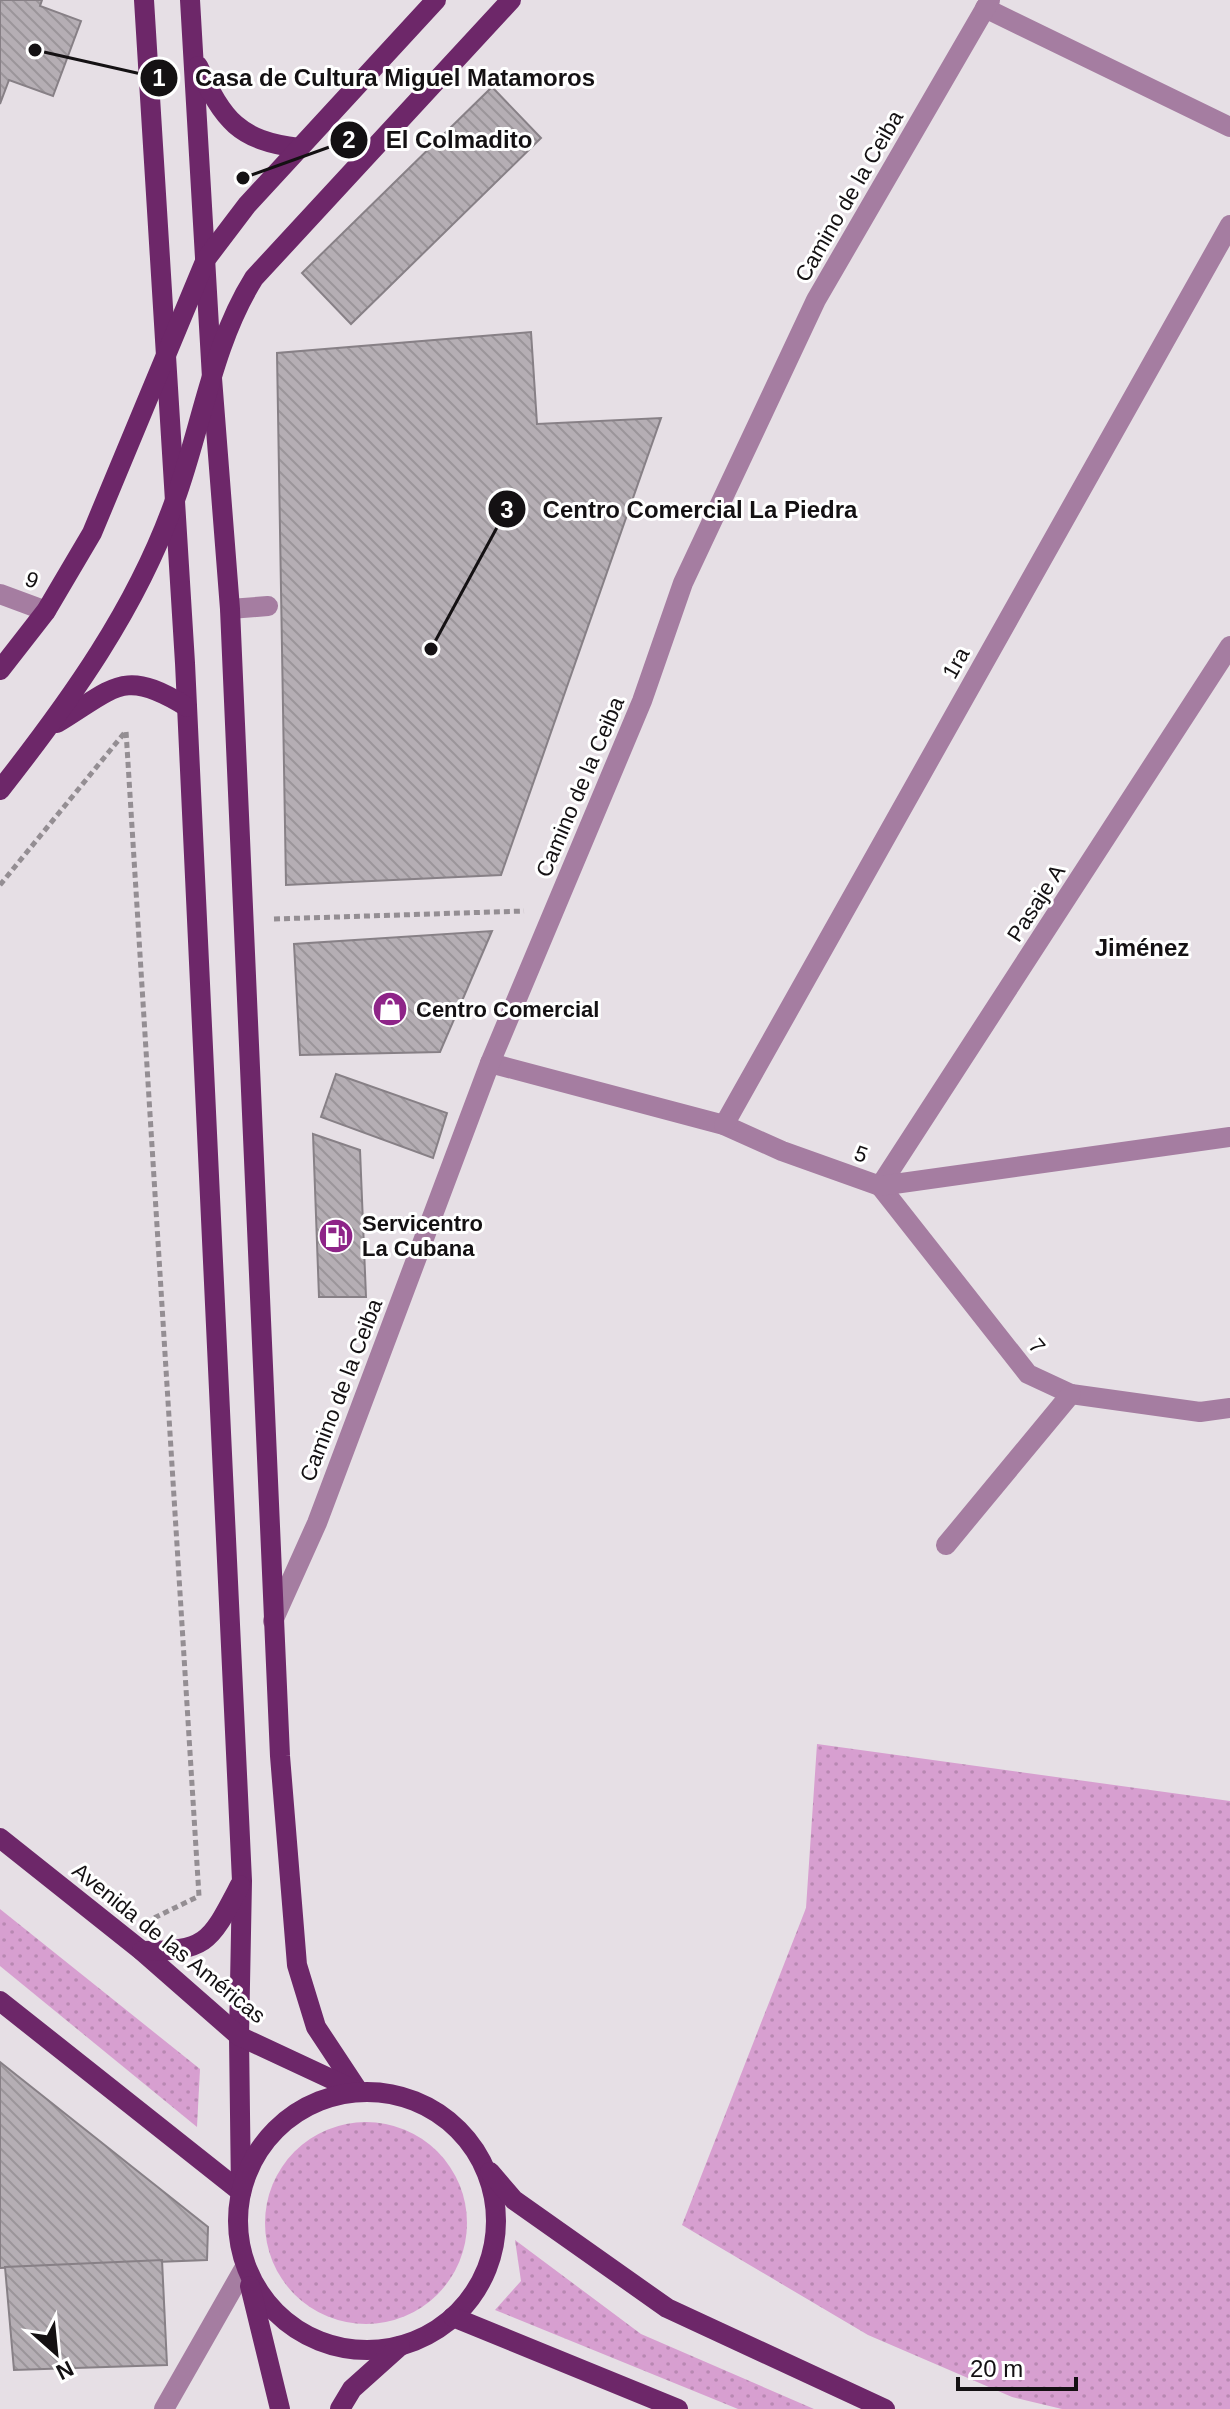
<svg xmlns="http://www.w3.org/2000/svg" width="1230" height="2409" viewBox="0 0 1230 2409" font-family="Arial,sans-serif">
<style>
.grass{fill:url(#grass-dots)}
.building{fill:url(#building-back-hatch);stroke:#878086;stroke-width:2}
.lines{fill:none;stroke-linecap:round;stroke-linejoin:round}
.path{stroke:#948e93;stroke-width:5;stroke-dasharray:6 4;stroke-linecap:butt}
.minor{stroke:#a57da1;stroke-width:20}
.major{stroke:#6d2769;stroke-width:20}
.labels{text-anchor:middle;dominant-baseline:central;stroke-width:6;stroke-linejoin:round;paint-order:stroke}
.street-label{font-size:22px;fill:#141113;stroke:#fff}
.poi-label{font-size:22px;font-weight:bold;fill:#141113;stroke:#fff;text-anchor:start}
.neighbourhood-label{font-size:24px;font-weight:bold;fill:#141113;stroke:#fff}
.leader{fill:none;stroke:#141113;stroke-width:3}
.callout-dot{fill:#141113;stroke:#fff;stroke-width:3}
.mark-label{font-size:24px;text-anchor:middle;font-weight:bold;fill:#fff}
.callout-label{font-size:24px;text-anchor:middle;font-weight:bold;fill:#141113;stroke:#fff;stroke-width:6;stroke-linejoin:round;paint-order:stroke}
</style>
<defs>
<pattern id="grass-dots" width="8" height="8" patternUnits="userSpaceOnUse" patternTransform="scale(2)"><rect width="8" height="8" fill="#d79fd0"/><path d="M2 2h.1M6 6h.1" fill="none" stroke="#b888b2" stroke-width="1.8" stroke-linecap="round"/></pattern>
<pattern id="building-back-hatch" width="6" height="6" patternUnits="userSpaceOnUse" patternTransform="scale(2)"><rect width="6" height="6" fill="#b5aeb4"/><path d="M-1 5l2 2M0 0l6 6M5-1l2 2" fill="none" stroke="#9b959a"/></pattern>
</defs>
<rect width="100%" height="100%" fill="#e6dfe5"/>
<!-- grass -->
<g class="grass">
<path d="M817,1744L1230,1801V2409H1062L1012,2397L868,2335L682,2225L806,1908Z"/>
<path d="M0,1909L200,2069L197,2127L0,1966Z"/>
<circle cx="366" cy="2223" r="101"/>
<path d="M515,2240L641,2334L814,2409H738L495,2310L521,2281Z"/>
</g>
<!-- building -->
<g class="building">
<path d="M0,0H42L40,6L81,21L53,96L9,80L0,104Z"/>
<path d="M492,87L541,138L351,324L302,273Z"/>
<path d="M531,332L537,424L661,418L501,875L286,885L277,353Z"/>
<path d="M492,931L440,1052L300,1055L294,944Z"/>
<path d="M336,1074L447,1113L433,1158L321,1117Z"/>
<path d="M313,1134L360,1150L366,1297H319Z"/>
<path d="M0,2062L208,2227L207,2260L0,2268Z"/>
<path d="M162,2260L167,2365L14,2370L5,2267Z"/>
</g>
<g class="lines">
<!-- path -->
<g class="path">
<path d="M0,885L126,731L199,1896L152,1919"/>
<path d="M274,919L524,911"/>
</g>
<!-- minor -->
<g class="minor">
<path d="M985,8L1230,127"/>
<path d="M0,594L46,611"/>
<path d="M230,609L268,606"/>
<path d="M1230,646L880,1186L1028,1374L1071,1394L1200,1412L1230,1408"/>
<path d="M490,1063L724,1125L782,1151L880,1186L1230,1137"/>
<path d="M724,1125L1230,225"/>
<path d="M946,1545L1071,1394"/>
<path d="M273,1621L317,1523L490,1063L642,701L683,583L816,300L990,0"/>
<path d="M164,2409L245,2267"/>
</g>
<!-- major -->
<g class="major">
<path d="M144,0L185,663L242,1881L239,2036L241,2192"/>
<path d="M190,0L212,378L230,609L280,1756L297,1965L316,2027L359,2092"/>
<path d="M198,66C224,121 238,140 299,148"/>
<path d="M0,670L46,611L92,533L206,259L247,205L436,0"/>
<path d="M57,723C115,688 123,667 187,707"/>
<path d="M0,790C70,701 137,608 175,500C202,426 212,345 254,278L511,0"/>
<path d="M0,1838L142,1951L239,2036L359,2092"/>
<path d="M142,1951C208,1951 210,1942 240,1885"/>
<path d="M0,2001L241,2192"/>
<circle cx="367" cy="2221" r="129"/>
<path d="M490,2172L514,2200L667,2308L885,2409"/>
<path d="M250,2286L280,2409"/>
<path d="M453,2317L678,2409"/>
<path d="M340,2409L352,2389L400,2346"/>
</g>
</g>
<!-- icons -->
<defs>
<symbol id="shop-disc" viewBox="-11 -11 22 22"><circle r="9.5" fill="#8e2488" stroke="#fff"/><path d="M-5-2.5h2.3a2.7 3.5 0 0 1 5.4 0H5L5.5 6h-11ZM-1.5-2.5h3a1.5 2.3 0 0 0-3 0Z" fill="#fff"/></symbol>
<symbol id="fuel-disc" viewBox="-11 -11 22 22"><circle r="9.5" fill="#8e2488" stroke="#fff"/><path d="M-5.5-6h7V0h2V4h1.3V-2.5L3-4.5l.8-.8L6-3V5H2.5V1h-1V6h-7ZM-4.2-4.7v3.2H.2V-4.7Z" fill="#fff"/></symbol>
</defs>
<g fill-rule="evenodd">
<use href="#shop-disc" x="370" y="989" width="40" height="40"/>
<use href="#fuel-disc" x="316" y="1216" width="40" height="40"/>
</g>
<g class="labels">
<!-- street labels -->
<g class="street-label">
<text transform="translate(849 196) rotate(-60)">Camino de la Ceiba</text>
<text transform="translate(32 580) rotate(21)">9</text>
<text transform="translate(956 663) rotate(-61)">1ra</text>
<text transform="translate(580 787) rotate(-67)">Camino de la Ceiba</text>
<text transform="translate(1036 903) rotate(-57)">Pasaje A</text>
<text transform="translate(861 1154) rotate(20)">5</text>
<text transform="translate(1037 1346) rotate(50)">7</text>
<text transform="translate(341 1390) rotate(-69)">Camino de la Ceiba</text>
<text transform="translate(169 1943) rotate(39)">Avenida de las Américas</text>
</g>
<!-- poi labels -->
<g class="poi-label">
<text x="416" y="1009">Centro Comercial</text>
<text x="362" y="1223">Servicentro<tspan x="362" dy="25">La Cubana</tspan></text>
</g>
<!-- neighbourhood labels -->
<g class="neighbourhood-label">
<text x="1142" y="947">Jiménez</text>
</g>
</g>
<!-- callouts -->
<path class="leader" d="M35 50L159 78M243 178L349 140M431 649L507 509"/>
<g class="callout-dot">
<circle cx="35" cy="50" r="8"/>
<circle cx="243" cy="178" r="8"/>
<circle cx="431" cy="649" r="8"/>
<circle cx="159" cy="78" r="20"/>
<circle cx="349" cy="140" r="20"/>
<circle cx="507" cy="509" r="20"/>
</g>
<g class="mark-label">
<text x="159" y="86">1</text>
<text x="349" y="148">2</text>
<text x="507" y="518">3</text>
</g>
<g class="callout-label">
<text x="395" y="86">Casa de Cultura Miguel Matamoros</text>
<text x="459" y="148">El Colmadito</text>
<text x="700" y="518">Centro Comercial La Piedra</text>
</g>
<!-- north arrow -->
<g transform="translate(56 2353) rotate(153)" stroke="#ffffff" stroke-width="6" paint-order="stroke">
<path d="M0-6L14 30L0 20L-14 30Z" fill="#141113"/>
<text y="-12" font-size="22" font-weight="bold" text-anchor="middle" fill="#141113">N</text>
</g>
<!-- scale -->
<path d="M958 2377v12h118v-12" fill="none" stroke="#141113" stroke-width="4"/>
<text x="970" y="2377" font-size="24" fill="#141113" stroke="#ffffff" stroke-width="6" paint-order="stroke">20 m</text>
</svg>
